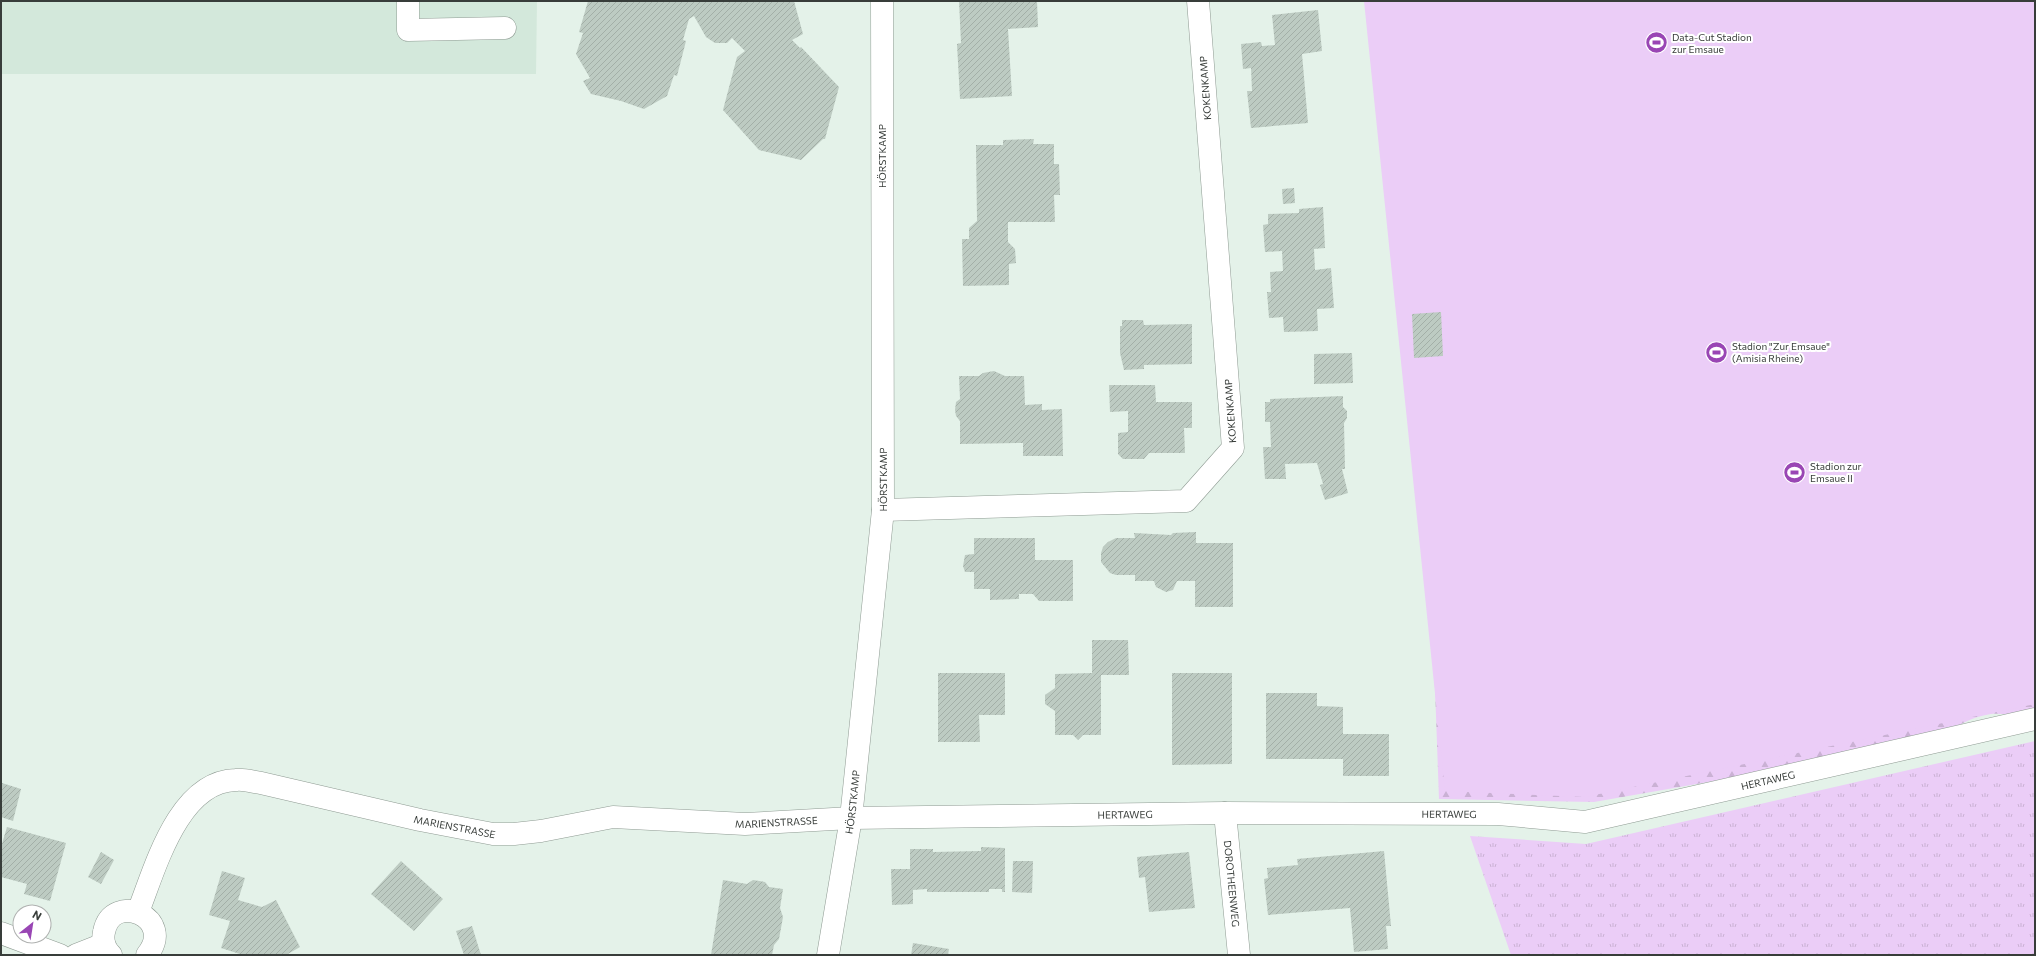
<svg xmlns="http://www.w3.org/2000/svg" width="2036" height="956" viewBox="0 0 2036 956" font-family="Commissioner,sans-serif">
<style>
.built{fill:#d3e8db}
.grass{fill:url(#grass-tufts)}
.forest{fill:url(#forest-firs)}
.pitch{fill:#ebcdf7}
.building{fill:url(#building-hatch)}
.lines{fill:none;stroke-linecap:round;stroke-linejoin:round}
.minor-casing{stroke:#8f9b93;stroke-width:23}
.minor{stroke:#fff;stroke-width:22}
.labels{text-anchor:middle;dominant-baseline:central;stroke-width:4;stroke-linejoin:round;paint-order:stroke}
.poi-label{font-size:10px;fill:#383d3a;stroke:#fff;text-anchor:start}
.street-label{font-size:10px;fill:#383d3a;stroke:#fff}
</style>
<defs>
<pattern id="grass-tufts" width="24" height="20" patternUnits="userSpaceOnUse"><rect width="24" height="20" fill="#ebcdf7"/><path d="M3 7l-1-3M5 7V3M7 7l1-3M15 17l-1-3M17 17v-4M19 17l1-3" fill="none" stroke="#cab1d4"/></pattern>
<pattern id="forest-firs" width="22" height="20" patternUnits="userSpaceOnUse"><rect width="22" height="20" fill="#ebcdf7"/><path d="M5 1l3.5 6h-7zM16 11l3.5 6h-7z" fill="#cab1d4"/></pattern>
<pattern id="building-hatch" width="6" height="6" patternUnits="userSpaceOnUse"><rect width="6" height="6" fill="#bdcbc2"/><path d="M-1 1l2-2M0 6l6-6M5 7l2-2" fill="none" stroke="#a3afa7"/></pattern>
</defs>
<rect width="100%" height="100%" fill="#e4f2e9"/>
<!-- built -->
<path class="built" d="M1,1H537L536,74H1Z"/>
<!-- grass -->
<path class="grass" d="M2035,741V955H1511L1470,836L1586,844Z"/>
<!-- forest -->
<path class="forest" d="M1433,633L2035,687V713C2016,718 2008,713 1991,714C1977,716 1963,722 1951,730L1754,774L1594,802L1439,799Z"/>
<!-- pitch -->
<path class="pitch" d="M1364,1H2035V704L1585,797L1445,791Z"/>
<!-- building -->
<g class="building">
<path d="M588,1H794L803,34L792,40L800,48L801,47L839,87L825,139H823L801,160L759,150L723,110L737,57L745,51L732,38L727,43H715L706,37L694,16L689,19L683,40L686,41L677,76L674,75L667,96L644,109L621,101L591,94L583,81L590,78L576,54L583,33L579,32Z"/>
<path d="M959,1H1037L1038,27L1008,29L1012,96L960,99L957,44L961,43Z"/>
<path d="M1318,10L1322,51L1302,54L1308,123L1251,128L1247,91H1252L1251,68L1243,69L1241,44L1261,42L1262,46L1275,45L1272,15Z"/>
<path d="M1034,139L1033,144H1054V164H1059L1060,195H1054L1055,222H1008V242L1015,249L1016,263L1009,264V285L963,286L962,239H969V228L977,221L976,145H1003V140Z"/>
<path d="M1294,188L1295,203L1283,204L1282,189Z"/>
<path d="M1323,207L1325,248L1314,249L1315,270L1331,268L1334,308L1317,309L1318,331L1284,332L1283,317L1269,318L1267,292H1271L1270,272L1283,271L1282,251L1265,252L1263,225L1268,224V214L1299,213V209Z"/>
<path d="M1441,312L1443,356L1414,358L1412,314Z"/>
<path d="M1122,320H1143L1144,325L1192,324V364L1144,365V369L1124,370L1120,353V326H1122Z"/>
<path d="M1352,353L1353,383L1314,384V354Z"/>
<path d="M994,371L1005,376H1024L1025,405L1042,404V410L1062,409L1063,456H1023V443L960,444V421L956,416L955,410L956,402L960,399L959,376H979L983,373Z"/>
<path d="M1109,385H1155L1156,402H1192V428H1184L1185,453H1149L1144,459H1123L1118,454V433L1128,432V411L1110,412Z"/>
<path d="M1343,396V407L1347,411V418L1344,423L1345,469H1342L1348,493L1325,500L1320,485L1323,484L1317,463L1285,464L1286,479H1265L1263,447H1271L1270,422H1265V402H1270V399Z"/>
<path d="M1196,532V543H1233V607H1195V581H1177L1173,590L1166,592L1156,587L1154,581H1135V575H1116L1110,573L1101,562V553L1103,547L1108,542L1116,538H1135L1134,533L1171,535L1173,533Z"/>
<path d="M974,538H1035V560H1073V601H1039L1033,594H1019V599L990,600V589H974V572H965L963,566L965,555L974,554Z"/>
<path d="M1092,640H1128L1129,675H1101V735H1083L1078,740L1073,735H1055V711L1045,704V695L1055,688V674L1092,673Z"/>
<path d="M938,673H1005V715H979L980,742H938Z"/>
<path d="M1172,673H1232V764L1172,765Z"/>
<path d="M1266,693H1317V706L1343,707V734H1389V776H1343V759H1266Z"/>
<path d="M2,783L21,789L13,821L1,817Z"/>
<path d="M7,827L66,843L50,901L24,894L27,884L1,877V847Z"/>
<path d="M981,847L1005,848V892H1002V889H989V892H927V889L913,890V904L892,905L891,869H910V849H933V852L981,851Z"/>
<path d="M1384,851L1391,926H1386L1388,949L1354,952L1350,908L1268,915L1264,879L1268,878L1267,868L1298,865L1297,859Z"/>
<path d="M101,852L114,860L101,884L88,877Z"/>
<path d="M1189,852L1195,908L1149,912L1145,877L1139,878L1137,857Z"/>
<path d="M401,861L443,899L414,931L371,894Z"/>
<path d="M1013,861H1033L1032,893L1012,892Z"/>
<path d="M222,871L245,878L238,900L262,907L276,900L300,947L286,955H243L221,948L230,921L209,915Z"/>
<path d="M723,880L747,884L753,880L765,882L769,887L783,889L780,908L783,917L779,939L774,945L772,955H711Z"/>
<path d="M472,926L481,955H464L456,931Z"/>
<path d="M913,943L949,949L948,955H911Z"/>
</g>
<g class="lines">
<defs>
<g id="minor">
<path d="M408,1V30L505,28"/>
<path d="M883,510L1186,501L1233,448L1198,1"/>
<path id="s1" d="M1225,813L1239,955"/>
<path id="s2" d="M138,912C155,869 178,781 236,780C244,779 253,782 261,783L420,820L493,834H514L541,831L613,817L745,824L851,818L1225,813L1498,814L1585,822L2035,719"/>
<path d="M1,933L60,955"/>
<path d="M76,955L104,944"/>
<path d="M111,955C105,949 102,941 104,932C112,890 177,918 147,955"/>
<path id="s3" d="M828,955L851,818L883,510L882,1"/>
</g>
</defs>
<!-- minor casing -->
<use href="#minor" class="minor-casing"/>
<!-- minor -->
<use href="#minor" class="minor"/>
</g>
<!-- icons -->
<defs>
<symbol id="stadium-disc" viewBox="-11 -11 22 22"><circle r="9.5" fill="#9946b4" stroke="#fff"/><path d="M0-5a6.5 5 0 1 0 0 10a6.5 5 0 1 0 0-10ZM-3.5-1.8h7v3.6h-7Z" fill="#fff"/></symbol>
</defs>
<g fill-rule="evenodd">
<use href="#stadium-disc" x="1644" y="30" width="25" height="25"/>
<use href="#stadium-disc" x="1704" y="340" width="25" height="25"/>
<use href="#stadium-disc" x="1782" y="460" width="25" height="25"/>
</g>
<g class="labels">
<!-- poi labels -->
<g class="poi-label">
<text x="1672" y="37">Data-Cut Stadion<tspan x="1672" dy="12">zur Emsaue</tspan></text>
<text x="1732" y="346">Stadion "Zur Emsaue"<tspan x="1732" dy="12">(Amisia Rheine)</tspan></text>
<text x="1810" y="466">Stadion zur<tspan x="1810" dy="12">Emsaue II</tspan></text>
</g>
<!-- street labels -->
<g class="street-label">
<text transform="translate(1205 88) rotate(-94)">KOKENKAMP</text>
<text transform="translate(882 156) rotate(-90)">HÖRSTKAMP</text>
<text transform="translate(1230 411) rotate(-94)">KOKENKAMP</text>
<text stroke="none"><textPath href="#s3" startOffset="479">HÖRSTKAMP</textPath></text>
<text stroke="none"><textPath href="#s2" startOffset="1719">HERTAWEG</textPath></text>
<text stroke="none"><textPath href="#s3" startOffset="155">HÖRSTKAMP</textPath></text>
<text stroke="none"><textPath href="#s2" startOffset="1395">HERTAWEG</textPath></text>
<text stroke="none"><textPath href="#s2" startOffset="1071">HERTAWEG</textPath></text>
<text stroke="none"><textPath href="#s2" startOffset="722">MARIENSTRASSE</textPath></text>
<text stroke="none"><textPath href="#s2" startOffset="398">MARIENSTRASSE</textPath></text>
<text stroke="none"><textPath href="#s1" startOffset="71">DOROTHEENWEG</textPath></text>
</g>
</g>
<!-- border -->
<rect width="2036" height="956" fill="none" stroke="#383d3a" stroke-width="4"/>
<!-- north arrow -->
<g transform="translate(32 924) rotate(30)"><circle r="19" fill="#ffffff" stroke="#afb1b0"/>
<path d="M0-3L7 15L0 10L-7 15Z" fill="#9946b4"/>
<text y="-6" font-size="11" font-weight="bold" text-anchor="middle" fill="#383d3a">N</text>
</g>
</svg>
